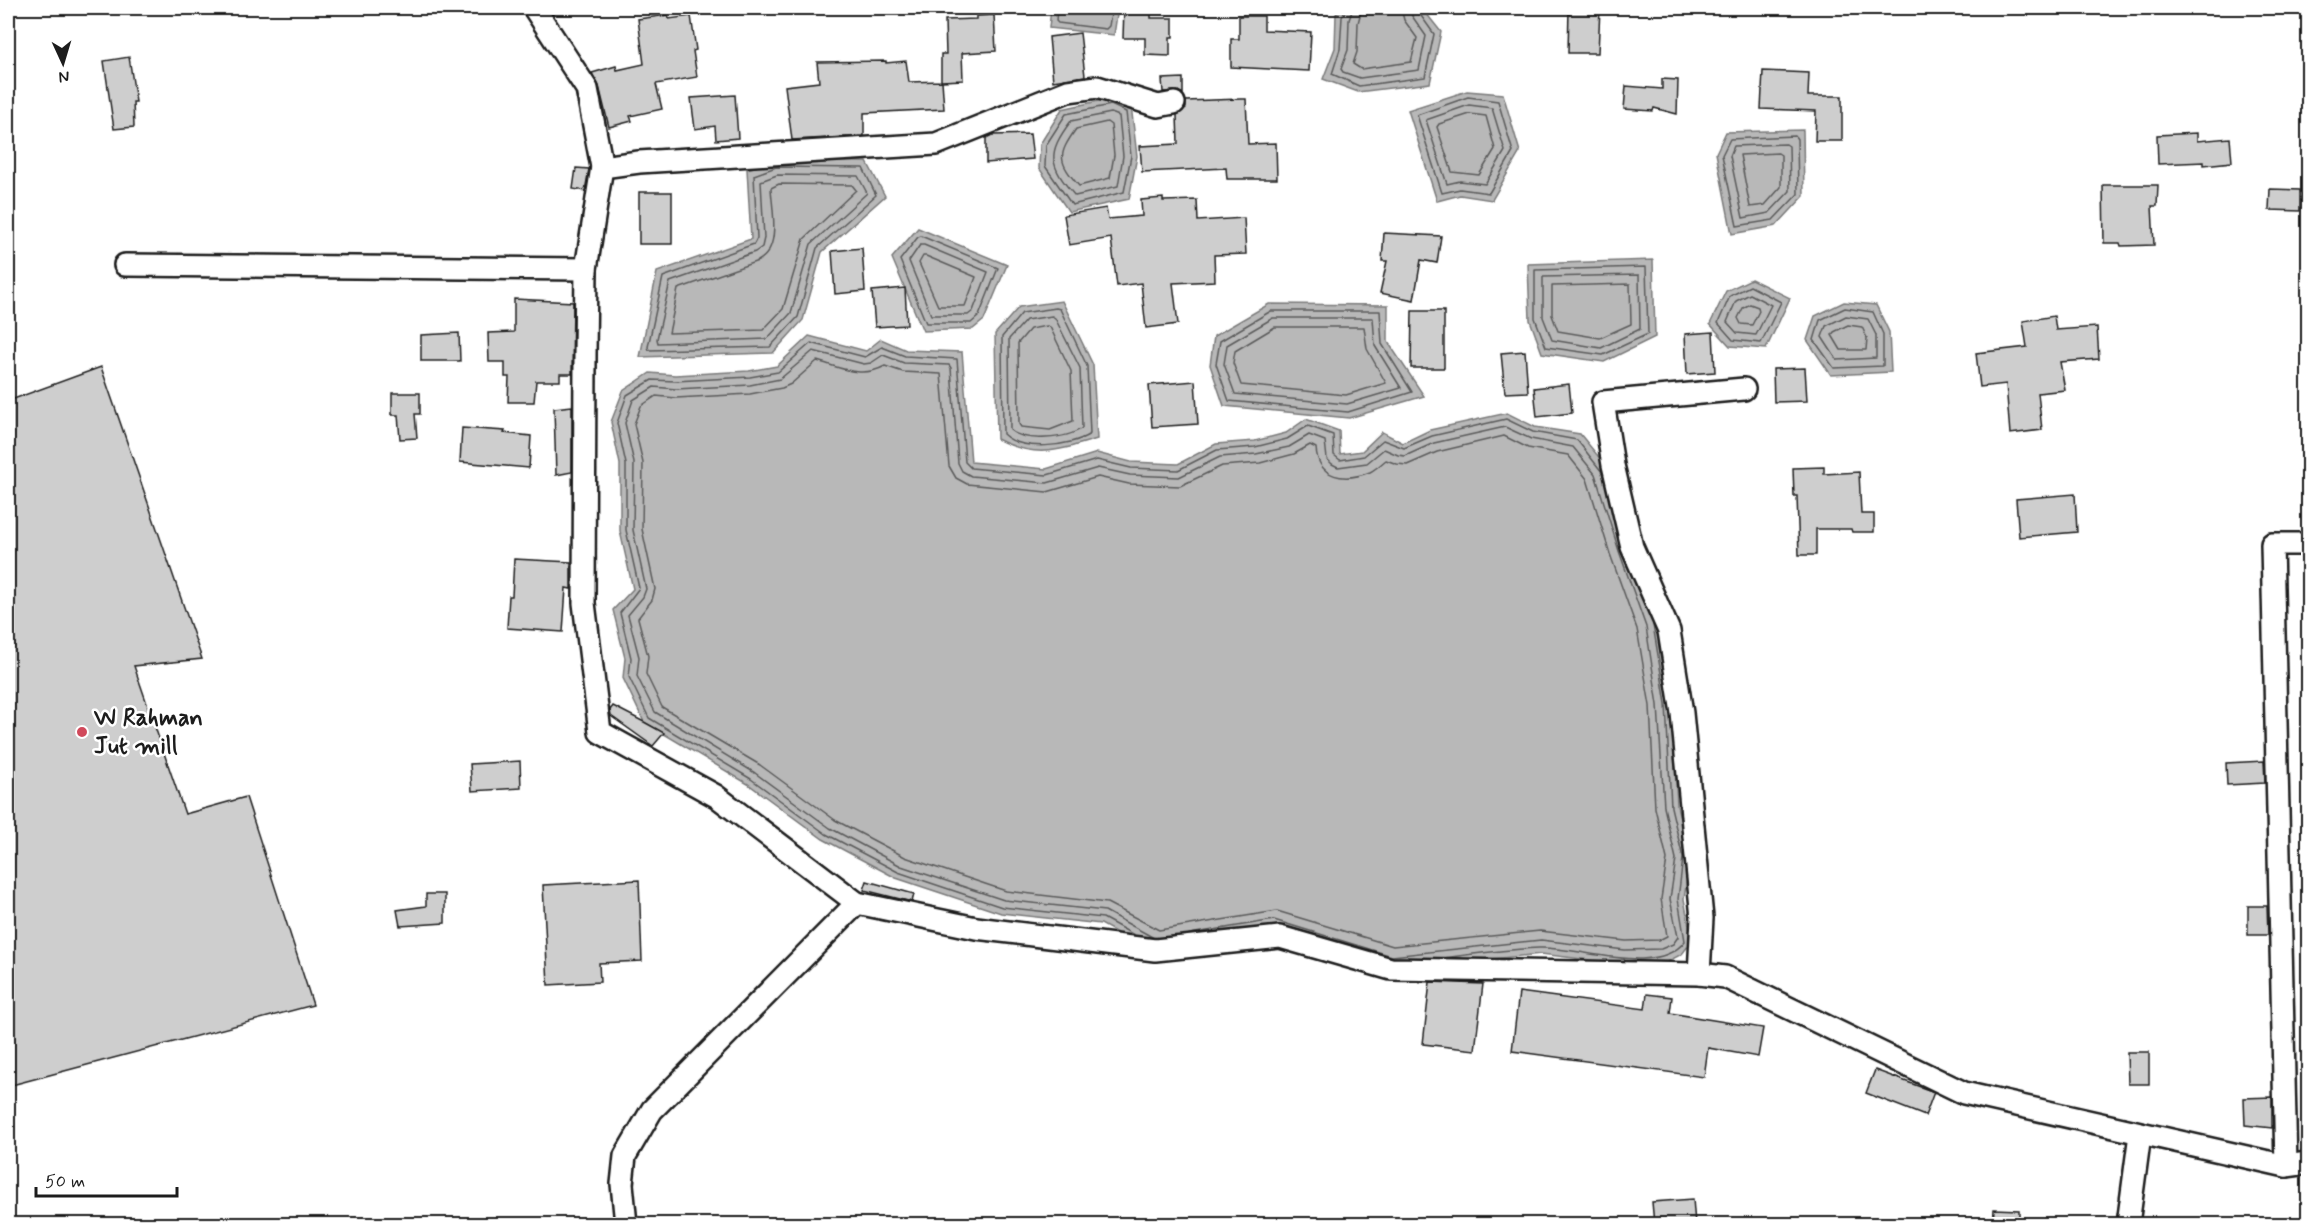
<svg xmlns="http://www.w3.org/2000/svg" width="2316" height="1232" viewBox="0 0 2316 1232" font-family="Mynerve,sans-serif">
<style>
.water{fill:#b8b8b8;stroke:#7a7a7a;stroke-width:1.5}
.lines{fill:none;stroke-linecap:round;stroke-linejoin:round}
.shore{stroke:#5a5a5a;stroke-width:1.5}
.building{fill:#cecece;stroke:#1c1c1c;stroke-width:1.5}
.minor-casing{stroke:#1c1c1c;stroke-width:26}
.minor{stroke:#fff;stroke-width:21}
.poi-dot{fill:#d1495b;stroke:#fff;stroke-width:2}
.labels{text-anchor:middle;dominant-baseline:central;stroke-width:5;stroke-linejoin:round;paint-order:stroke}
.poi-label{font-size:24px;font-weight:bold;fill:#1c1c1c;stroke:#fff;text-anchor:start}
</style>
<rect width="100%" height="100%" fill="#fff"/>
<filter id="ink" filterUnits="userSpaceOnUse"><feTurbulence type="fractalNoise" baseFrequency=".0167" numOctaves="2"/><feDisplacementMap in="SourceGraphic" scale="12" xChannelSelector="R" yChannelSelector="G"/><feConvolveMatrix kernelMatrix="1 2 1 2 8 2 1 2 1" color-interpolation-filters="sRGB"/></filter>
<g filter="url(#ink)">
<!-- water -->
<g class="water">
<path d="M1051,8H1118L1114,35L1049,28Z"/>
<path d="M1342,8H1422L1441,32L1430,83L1358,92L1323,79L1335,48L1336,14Z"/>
<path d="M1467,91L1503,94L1520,152L1492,200L1460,195L1437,201L1408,110Z"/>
<path d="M1112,98L1131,105L1137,156L1129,199L1069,212L1039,168L1040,144L1062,109Z"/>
<path d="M1803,130L1804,196L1776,226L1732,234L1716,153L1726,132Z"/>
<path d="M775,161L867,162L885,196L822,252L803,320L773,353L640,357L657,272L751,239L747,169Z"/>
<path d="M918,228L1007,265L984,320L973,329L923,331L892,258Z"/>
<path d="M1653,260L1655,337L1604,362L1542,353L1530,320L1528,264Z"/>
<path d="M1751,279L1790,298L1766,349L1730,346L1710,324L1726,291Z"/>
<path d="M1062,301L1093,365L1097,439C1057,451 1036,459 997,439L995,334L1019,307Z"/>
<path d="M1844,302L1876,305L1889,332L1891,372L1831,375L1807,340L1815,316Z"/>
<path d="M1269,304L1388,305V342L1424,396L1349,418L1224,406L1210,365L1214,336Z"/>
<path d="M809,336L866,351L881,339L906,350L962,352L971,462L1046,469L1097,453L1131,462L1178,464L1216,444L1255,441L1286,433L1306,419L1339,431L1340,454L1362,451L1382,432L1403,443L1430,430L1507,413L1535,427L1580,434L1607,467L1659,623L1672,704L1677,806L1690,858L1684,899L1692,941L1682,954L1665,963L1624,964L1541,954L1391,969L1273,934L1155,954L1101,924L1001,913L896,878L823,839L748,784L644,722L623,678L625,658L613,610L633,589L620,531V464L611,422L623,391L650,373L675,375L749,371L777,366Z"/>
</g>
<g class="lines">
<!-- shore -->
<g class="shore">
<path d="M1057,8L1056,21L1058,23L1106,29L1109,26L1112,8"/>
<path d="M1346,8L1342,17L1340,49L1332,74L1359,86L1425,77L1434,34L1419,13L1418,8"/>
<path d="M1353,8L1349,20L1348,50L1341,69L1343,72L1360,78L1419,70L1426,36L1412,16L1410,8"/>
<path d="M1362,8L1358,23L1357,52L1353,64L1361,69L1411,62L1417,38L1404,20L1401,8"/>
<path d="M1468,97L1498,101L1513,152L1489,193L1460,189L1442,193L1417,115Z"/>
<path d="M1111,105L1126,112L1131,156L1124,192L1072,205L1045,166L1046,145L1066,114Z"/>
<path d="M1469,105L1492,108L1505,151L1485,184L1460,181L1447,184L1426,120Z"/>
<path d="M1111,113L1119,116L1123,156L1118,186L1075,196C1049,165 1046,154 1071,121Z"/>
<path d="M1470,114L1486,116L1495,149L1479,175L1452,172L1437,127L1439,124Z"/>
<path d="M1107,122L1111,125L1114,155L1110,178L1079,186C1058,161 1057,156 1076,129Z"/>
<path d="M1795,136L1797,139L1798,194L1773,220L1737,226L1722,155L1730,139Z"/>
<path d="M1786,144L1789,146L1790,191L1769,213L1743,218L1730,156L1734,146Z"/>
<path d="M1778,153L1781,155V187L1765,205L1750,207L1740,155Z"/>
<path d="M776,167L863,168L876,195L817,248L798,317L770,347L649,350L648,347L663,277L754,244L757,238L754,175Z"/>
<path d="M777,175L858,176L867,193L811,244L791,313L767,339L658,343L657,339L670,282L755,252L762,247L764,238L761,181Z"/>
<path d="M779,184L852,185L856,190L804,239L783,309L763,330L669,333L678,289L758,261C782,248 772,210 771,188Z"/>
<path d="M921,236L998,268L979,316L971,323H926L900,260L918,237Z"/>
<path d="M920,245H924L988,272L973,311L968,315H931L909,261Z"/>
<path d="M923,256H926L976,277L965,306H938L919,263Z"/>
<path d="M1646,267L1648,334L1603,355L1546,347L1535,318V270Z"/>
<path d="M1639,275L1640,329L1601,348L1552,340L1543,317V277Z"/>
<path d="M1630,284L1631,324L1600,338L1558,331L1552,315V286Z"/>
<path d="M1750,286L1781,302L1761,343L1733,340L1718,323L1730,296Z"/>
<path d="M1750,294L1771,305L1756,335L1737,333L1727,322L1736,301Z"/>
<path d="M1750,304L1758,307L1759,311L1752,325L1741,324L1738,318L1743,308Z"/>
<path d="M1056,308L1060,309L1087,366L1090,434C1070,447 1021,452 1003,434L1002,337L1022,313Z"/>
<path d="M1845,308L1873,312L1883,334V366L1834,368L1814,340L1820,320Z"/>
<path d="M1271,311H1380L1382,344L1412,392L1348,412L1229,401L1216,364L1220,341Z"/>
<path d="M1052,316L1055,318L1080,368L1082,428C1067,439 1025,443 1010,430L1009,339L1026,320Z"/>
<path d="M1846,316L1868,319L1876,335V358L1837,360L1822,337L1826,326Z"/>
<path d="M1273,318H1373L1375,346L1401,388L1347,404L1235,394L1224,364L1227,345Z"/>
<path d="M1848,325L1862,327L1867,338L1866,350H1841L1832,335L1834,332Z"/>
<path d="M1047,326L1050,327L1071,371L1073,421L1050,430L1021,427L1019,424L1018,343L1030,329Z"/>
<path d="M1275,327H1364L1367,349L1386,383L1346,395L1241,385L1233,363L1235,351Z"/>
<path d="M817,361C842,368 861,379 885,366L903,372L941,374L949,466L956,478L967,484L1047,492L1098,477L1129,484L1180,486L1222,466L1260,463L1294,454L1310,445L1316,448C1318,479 1345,482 1370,472C1376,469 1381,464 1386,460L1397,464L1407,465L1437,452L1504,436L1528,448L1568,455L1587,479L1610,554L1637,629L1650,706L1655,808L1667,859L1661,899L1667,936L1659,940L1626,941L1540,931L1393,946L1277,911L1159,930L1107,903L1006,891L905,857L835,820L760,765L662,707L646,674L648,656L638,618L652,600L655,589L642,529L643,463L634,424L641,406L656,396L676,398L750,394L782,388L791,384Z"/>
<path d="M1134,935L1103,918L1002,907L898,872L826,834L751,779L649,718L629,677L631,658L620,613L639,588L626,530V464L617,423L627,395L652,380L675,381L750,377L778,372L811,343L865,357L882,347L905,356L957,359L965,462L971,468L1047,475L1097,460L1131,468L1178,470L1217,450L1255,447L1287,439L1308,426L1333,435L1334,455L1340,460L1364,456L1383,440L1404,448L1432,436L1506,419L1533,432L1577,440L1602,472"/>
<path d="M1154,938L1105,911L1004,900L901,866L830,828L755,773L655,712L637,676L639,657L628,615L643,597L646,589L633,530L634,463L625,423L633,400L654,387L676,389L750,385L780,379L813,351L864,364L871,363L883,355L904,363L949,365L951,368L958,463L962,471L971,476L1047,483L1098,468L1130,475L1179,477L1220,457L1256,454L1289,447L1309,435L1325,441L1327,459L1332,464L1338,467L1367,463L1384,449L1398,455L1405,456L1434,443L1505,427L1531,439L1573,447L1595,474L1619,551L1646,627L1658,705L1664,807L1676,859L1670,899L1678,937L1673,944L1661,949L1625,950L1541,940L1392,956L1274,920L1189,934"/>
<path d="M1443,958C1475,954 1507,949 1539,948C1579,946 1657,978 1685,941L1678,899L1683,858L1671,807L1666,704L1653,625"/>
</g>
</g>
<!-- building -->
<g class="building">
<path d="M1124,8H1151V18H1173V37H1170V56L1145,55V38H1123Z"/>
<path d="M1569,8H1600L1598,53H1568Z"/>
<path d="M668,15L669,19L691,16L696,50L693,51L697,77L656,84L662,109L630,116L632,121L609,127L599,86L592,73L616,66L617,70L644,64L638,19Z"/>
<path d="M994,15L996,51L962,53L963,80L942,81L944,109L864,113V136L792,140L785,86L819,82L817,62L886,61V63L906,61L909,82L941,81V54H946L945,20L976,19V16Z"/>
<path d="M1239,16H1264V30L1311,32L1309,71L1231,67V39H1239Z"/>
<path d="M1080,33L1085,76L1053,81L1049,37Z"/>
<path d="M129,57L136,102H133L134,127L114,129L104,61Z"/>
<path d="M1763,71L1809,73L1808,96H1842V141H1815L1816,111L1761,109Z"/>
<path d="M1183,78V94L1178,91L1163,92L1162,79Z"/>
<path d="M1662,79L1678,80L1677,114L1654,108L1653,111L1624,109L1626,86L1662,89Z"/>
<path d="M735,95L738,138L716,140L715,126L695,129L691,98Z"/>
<path d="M1241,99H1246L1248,144L1276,143L1277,179H1227L1226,168L1142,172L1140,146L1178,144L1177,115L1186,108V101Z"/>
<path d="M2197,133V141L2230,138L2232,162L2204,165V162L2158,164L2157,135Z"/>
<path d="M1030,134L1033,159L986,163V138L992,135Z"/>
<path d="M576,168L589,169L585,191L573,189Z"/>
<path d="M2103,185H2158L2157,206H2152L2154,245L2121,246L2120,243H2104Z"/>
<path d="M2270,189L2300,190V211L2269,210Z"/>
<rect x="639" y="192" width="33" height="52"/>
<path d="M1163,198V201L1197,200L1198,221L1244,218L1246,254L1214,255L1215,281L1173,283L1178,324L1146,328L1141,283L1117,286L1111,238L1069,245L1064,215L1106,208L1108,219L1142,216L1141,200Z"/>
<path d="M1384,233L1441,236L1437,263L1421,260L1414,300L1380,293L1387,261H1382Z"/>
<path d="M862,248L865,291L835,294L832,251Z"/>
<path d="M905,288L907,325L875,327L872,291Z"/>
<path d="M514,299L573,302L572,374H560V381H536L534,402H508L509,377H505V362H489L488,333L514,332Z"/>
<path d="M1412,311H1444V368H1411Z"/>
<path d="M2054,316L2056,330L2097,327L2099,359L2060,362L2065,390L2038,393L2042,430L2010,434L2006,384L1980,387L1976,353L2027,347L2023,321Z"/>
<path d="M1713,332L1715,372L1687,374L1685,334Z"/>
<path d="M459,333L460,361H421V335Z"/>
<path d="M1525,351L1528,392L1505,393L1501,353Z"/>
<path d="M101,367L202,659L134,666L185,814L246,797L313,1005L8,1086V401Z"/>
<path d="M1805,368L1807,401L1774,402L1773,369Z"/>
<path d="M1195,381L1198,424L1152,427L1149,385Z"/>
<path d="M1569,384L1572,413L1537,417L1534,388Z"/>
<path d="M392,393H420V414H415L417,438L400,439L398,415H392Z"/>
<path d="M572,406V472L556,475L554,408Z"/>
<path d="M462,428L505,431L504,433L531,436L529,468L460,462Z"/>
<path d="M1824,467V474L1859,472L1861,514H1874V532H1852L1851,529H1816V555H1799L1797,496H1794L1793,468Z"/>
<path d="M2075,494L2077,532L2019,537L2016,499Z"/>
<path d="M514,559L571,562V589L566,588L563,632L507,628L509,596H512Z"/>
<path d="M613,706L644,722L664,733L653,746L611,716L610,710Z"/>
<path d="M520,761L521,788L472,791L470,764Z"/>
<path d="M2264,761L2265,783L2227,785L2226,763Z"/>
<path d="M639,880L642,961L599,963L600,982L548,985L543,885Z"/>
<path d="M867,881L914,894L912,902L864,890Z"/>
<path d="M426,894H445V923L400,926L397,910L426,906Z"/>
<path d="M2248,906H2267L2268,935H2248Z"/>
<path d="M1430,982L1483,984L1475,1050L1423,1044Z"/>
<path d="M1519,992L1645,1009L1647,994L1672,997L1670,1013L1763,1028L1758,1057L1708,1048L1704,1077L1512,1051Z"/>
<path d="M2127,1052H2149V1084H2128Z"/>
<path d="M1875,1070L1934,1092L1925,1116L1866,1093Z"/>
<path d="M2272,1097V1128L2245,1125L2244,1098Z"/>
<path d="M1693,1199L1695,1224H1654L1652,1202Z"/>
<path d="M1994,1209L2019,1210V1224H1993Z"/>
</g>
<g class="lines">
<defs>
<g id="minor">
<path d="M534,8L587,89L602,167L586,269L585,354L584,603L600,732L716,796L857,903L976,928L1155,950L1280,937L1391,969L1699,974L1725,977L1964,1093L2286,1166L2308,1163"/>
<path d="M602,167L639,162L936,144L1068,91L1097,87L1158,106L1174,103"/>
<path d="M125,265L586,269"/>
<path d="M1699,974L1702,918L1682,713L1669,631L1632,547L1613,465L1603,402L1744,389"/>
<path d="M2286,1166L2272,544H2308"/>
<path d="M626,1224L622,1184L625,1156L652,1110L857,903"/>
<path d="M2128,1224L2140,1134"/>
</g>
</defs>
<!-- minor casing -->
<use href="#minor" class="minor-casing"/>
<!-- minor -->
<use href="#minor" class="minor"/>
</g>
</g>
<!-- markers -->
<circle class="poi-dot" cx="82" cy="732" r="6"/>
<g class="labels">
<!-- poi labels -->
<g class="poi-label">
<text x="94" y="718">W Rahman<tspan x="94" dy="28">Jut mill</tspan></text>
</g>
</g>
<!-- margin -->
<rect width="2316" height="1232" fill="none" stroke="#fff" stroke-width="30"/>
<rect x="15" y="15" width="2286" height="1202" fill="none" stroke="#1c1c1c" stroke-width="2" filter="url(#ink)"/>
<!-- north arrow -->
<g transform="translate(63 63) rotate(176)" stroke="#ffffff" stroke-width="4.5" paint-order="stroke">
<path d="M0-4.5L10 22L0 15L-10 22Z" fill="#1c1c1c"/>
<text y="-9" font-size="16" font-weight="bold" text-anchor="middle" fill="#1c1c1c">N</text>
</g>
<!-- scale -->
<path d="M36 1187v9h141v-9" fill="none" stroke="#1c1c1c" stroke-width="3"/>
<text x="45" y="1187" font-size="18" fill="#1c1c1c" stroke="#ffffff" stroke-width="4.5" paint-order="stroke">50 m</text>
</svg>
